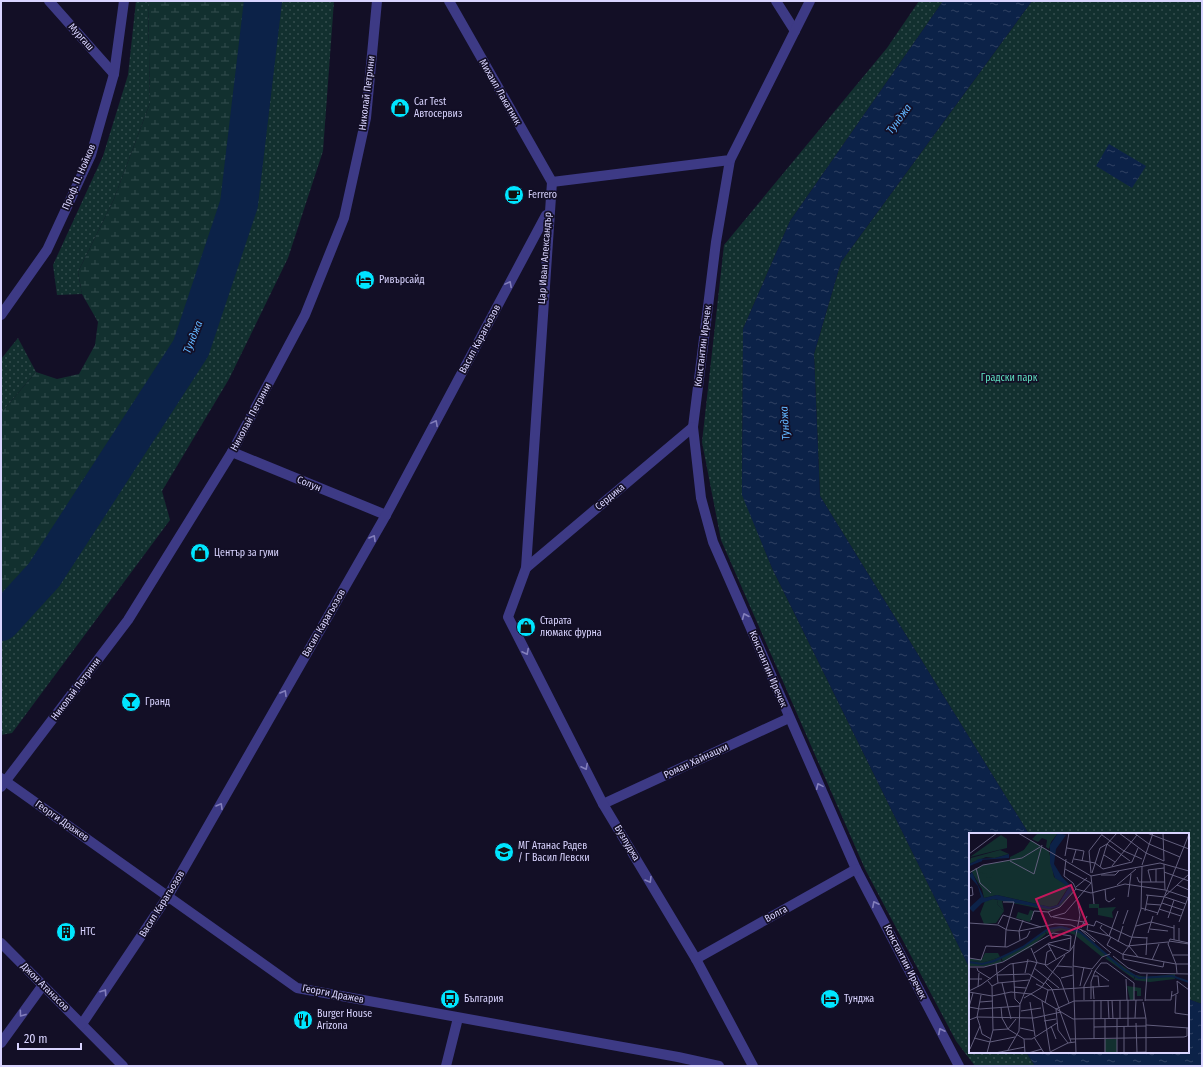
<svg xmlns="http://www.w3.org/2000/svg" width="1203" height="1067" viewBox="0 0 1203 1067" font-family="'Fira Sans Condensed',sans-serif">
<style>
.grass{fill:url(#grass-dots)}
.wetland{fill:url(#wetland-marsh)}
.water{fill:url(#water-ripples)}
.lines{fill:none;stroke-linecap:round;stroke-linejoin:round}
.river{stroke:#0c2248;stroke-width:38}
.minor{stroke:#3d3a85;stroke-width:10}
.tertiary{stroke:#3d3a85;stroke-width:10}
.oneway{stroke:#837fbc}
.labels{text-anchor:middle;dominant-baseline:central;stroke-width:3.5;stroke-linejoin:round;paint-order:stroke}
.street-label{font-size:10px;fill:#d9d4ff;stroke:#130f26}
.poi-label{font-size:10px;fill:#d9d4ff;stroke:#130f26;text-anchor:start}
.park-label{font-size:10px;fill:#5fe0c0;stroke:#130f26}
.water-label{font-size:11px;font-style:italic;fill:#62b6ff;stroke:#130f26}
.inset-river{fill:none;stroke:#0c2248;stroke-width:2}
.inset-road{fill:none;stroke:#625e7d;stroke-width:1}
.view{fill:#c2185b;fill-opacity:0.15;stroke:#c2185b;stroke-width:2}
.inset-edge{fill:none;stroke:#d9d4ff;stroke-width:2}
</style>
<defs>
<pattern id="grass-dots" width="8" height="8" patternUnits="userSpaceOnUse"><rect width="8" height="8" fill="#12302f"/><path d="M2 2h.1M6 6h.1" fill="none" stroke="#344d4e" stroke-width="1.8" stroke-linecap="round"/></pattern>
<pattern id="wetland-marsh" width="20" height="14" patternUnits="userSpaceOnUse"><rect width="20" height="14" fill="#12302f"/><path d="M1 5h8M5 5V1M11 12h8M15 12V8" fill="none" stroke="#344d4e"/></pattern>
<pattern id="water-ripples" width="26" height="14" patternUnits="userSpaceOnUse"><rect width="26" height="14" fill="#0c2248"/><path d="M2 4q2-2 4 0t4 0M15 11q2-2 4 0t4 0" fill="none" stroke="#2f4163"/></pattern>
</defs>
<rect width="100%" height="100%" fill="#130f26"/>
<!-- grass -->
<g class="grass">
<path d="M136,1H148L150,103L114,199L78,272L82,294L57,295L53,265L103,156L128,75Z"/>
<path d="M275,1H334L323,151L288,258L229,379L162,491L170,520L12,733L1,735V637L55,578L252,201Z"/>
<path d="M919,1H943L790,221L743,329L742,494L772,568L970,969V1052H1026L1035,1066H975L956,1041L865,869L721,540L702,442L724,245L887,48Z"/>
<path d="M1032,1H1202V1004L1188,999V834H1029L820,496L814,354L841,262Z"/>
<path d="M18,338L36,372L1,413V359Z"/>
</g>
<!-- wetland -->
<path class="wetland" d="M148,1H275L252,201L202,349L55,578L1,637V413L36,372L57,379L79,374L95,345L98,322L82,294L78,272L114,199L150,103Z"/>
<!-- water -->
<g class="water">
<path d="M943,1H1032L841,262L814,354L820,496L1029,834H970V969L772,568L742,495L743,329L790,221Z"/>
<path d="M1109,144L1146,166L1132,188L1096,166Z"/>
<path d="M1188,999L1202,1004V1066H1035L1026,1052H1188Z"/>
</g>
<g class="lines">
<!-- river -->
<path class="river" d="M1,622L44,575L191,348L239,204L263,1"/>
<!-- minor -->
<g class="minor">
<path d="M49,1L114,74"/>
<path d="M449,1L552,182"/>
<path d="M776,1L795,31"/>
<path d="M730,160L716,242L693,427L701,498L713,542L856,869L959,1066"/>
<path d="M1,315L47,250L91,155L114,74L124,1"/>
<path d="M232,452L386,515"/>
<path d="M526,568L693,427"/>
<path d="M603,804L789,718"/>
<path d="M1,943L123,1066"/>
<path d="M696,959L856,869"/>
<path d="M82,1024L168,896L386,515L546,215"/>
<path d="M1,1043L43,985"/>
<path d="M446,1066L458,1018"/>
<path d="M753,1066L696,959L603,804L508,617L526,568L552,182L730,160L810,1"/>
</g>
<!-- tertiary -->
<g class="tertiary">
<path d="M1,778L297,988L678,1057L719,1066"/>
<path d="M1,787L128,620L232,452L305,315L344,218L366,118L377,1"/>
</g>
</g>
<!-- one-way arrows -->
<defs><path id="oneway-chevron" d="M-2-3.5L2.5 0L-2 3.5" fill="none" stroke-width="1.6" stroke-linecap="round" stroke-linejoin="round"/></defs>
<g class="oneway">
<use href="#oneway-chevron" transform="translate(509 284) rotate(-62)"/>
<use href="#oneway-chevron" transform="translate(435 423) rotate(-62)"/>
<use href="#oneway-chevron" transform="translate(373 538) rotate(-60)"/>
<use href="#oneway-chevron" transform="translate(745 616) rotate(-113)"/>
<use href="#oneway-chevron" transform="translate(526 652) rotate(63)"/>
<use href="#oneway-chevron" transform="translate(284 693) rotate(-60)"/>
<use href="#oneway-chevron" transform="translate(585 767) rotate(63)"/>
<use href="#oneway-chevron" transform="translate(819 786) rotate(-114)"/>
<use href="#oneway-chevron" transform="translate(220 806) rotate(-60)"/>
<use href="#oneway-chevron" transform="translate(649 880) rotate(59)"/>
<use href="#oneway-chevron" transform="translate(875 904) rotate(-117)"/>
<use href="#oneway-chevron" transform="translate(104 992) rotate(-56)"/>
<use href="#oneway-chevron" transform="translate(22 1014) rotate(126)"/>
<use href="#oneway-chevron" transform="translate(941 1031) rotate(-117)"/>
</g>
<!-- icons -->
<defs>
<symbol id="shop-disc" viewBox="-11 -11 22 22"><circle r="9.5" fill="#00e5ff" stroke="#130f26"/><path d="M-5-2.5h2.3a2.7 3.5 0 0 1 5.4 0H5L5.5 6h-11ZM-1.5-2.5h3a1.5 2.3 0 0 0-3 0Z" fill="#111"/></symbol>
<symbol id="cafe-disc" viewBox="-11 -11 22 22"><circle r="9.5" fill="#00e5ff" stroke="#130f26"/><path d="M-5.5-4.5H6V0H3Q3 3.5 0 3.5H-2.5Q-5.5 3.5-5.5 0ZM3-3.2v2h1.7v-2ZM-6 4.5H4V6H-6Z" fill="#111"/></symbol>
<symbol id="hotel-disc" viewBox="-11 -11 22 22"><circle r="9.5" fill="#00e5ff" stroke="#130f26"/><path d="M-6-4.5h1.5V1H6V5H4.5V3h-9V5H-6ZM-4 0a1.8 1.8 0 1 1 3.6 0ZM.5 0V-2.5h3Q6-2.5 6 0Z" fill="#111"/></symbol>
<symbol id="bar-disc" viewBox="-11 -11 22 22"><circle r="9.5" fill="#00e5ff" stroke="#130f26"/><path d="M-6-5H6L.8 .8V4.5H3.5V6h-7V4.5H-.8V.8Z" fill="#111"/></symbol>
<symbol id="school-disc" viewBox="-11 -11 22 22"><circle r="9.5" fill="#00e5ff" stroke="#130f26"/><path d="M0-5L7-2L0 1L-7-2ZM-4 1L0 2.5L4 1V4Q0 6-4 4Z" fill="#111"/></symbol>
<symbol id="building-disc" viewBox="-11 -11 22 22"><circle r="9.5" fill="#00e5ff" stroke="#130f26"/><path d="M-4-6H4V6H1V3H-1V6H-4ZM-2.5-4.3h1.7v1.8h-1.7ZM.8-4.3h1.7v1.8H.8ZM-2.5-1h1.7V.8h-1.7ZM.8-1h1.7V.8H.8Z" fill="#111"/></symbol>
<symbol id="bus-disc" viewBox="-11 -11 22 22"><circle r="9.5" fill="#00e5ff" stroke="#130f26"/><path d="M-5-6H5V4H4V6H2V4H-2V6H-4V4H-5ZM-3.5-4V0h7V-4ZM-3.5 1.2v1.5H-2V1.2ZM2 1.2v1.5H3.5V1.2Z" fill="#111"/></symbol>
<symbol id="restaurant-disc" viewBox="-11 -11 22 22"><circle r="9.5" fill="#00e5ff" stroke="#130f26"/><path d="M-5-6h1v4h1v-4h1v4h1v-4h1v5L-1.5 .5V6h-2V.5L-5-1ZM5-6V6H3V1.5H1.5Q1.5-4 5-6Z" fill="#111"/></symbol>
</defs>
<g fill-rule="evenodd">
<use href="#shop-disc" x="389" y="97" width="22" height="22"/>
<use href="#cafe-disc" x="503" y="184" width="22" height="22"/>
<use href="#hotel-disc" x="354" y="269" width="22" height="22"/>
<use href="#shop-disc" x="189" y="542" width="22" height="22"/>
<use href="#shop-disc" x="515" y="616" width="22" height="22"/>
<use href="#bar-disc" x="120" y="691" width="22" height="22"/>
<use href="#school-disc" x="493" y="841" width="22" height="22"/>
<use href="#building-disc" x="55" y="921" width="22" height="22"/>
<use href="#bus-disc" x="439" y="988" width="22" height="22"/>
<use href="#hotel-disc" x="819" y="988" width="22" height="22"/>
<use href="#restaurant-disc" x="292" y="1009" width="22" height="22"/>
</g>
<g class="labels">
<!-- street labels -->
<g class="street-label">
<text transform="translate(81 37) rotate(48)">Мургаш</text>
<text transform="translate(500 92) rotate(60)">Михаил Лакатник</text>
<text transform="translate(367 93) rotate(-83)">Николай Петрини</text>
<text transform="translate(79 177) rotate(-67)">Проф. П. Нойков</text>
<text transform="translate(545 258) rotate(-86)">Цар Иван Александър</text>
<text transform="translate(480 339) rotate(-62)">Васил Карагьозов</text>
<text transform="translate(703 346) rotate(-83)">Константин Иречек</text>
<text transform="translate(251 417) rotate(-62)">Николай Петрини</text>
<text transform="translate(309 484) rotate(22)">Солун</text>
<text transform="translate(610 497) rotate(-40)">Сердика</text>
<text transform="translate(324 623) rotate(-60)">Васил Карагьозов</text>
<text transform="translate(768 669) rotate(67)">Константин Иречек</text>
<text transform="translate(76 689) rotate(-53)">Николай Петрини</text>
<text transform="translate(696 761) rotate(-25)">Роман Хайнацки</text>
<text transform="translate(62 821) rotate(35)">Георги Дражев</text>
<text transform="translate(627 843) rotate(59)">Бузлуджа</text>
<text transform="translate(162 904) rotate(-58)">Васил Карагьозов</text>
<text transform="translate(776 914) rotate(-29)">Волга</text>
<text transform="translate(905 962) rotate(63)">Константин Иречек</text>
<text transform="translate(45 987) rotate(45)">Джон Атанасов</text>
<text transform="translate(333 994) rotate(11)">Георги Дражев</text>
</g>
<!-- poi labels -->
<g class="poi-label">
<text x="414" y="102">Car Test<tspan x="414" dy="12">Автосервиз</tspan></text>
<text x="528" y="195">Ferrero</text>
<text x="379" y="280">Ривърсайд</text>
<text x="214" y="553">Център за гуми</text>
<text x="540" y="621">Старата<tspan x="540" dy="12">люмакс фурна</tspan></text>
<text x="145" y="702">Гранд</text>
<text x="518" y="846">МГ Атанас Радев<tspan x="518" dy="12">/ Г Васил Левски</tspan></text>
<text x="80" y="932">НТС</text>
<text x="464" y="999">България</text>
<text x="844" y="999">Тунджа</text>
<text x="317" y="1014">Burger House<tspan x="317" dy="12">Arizona</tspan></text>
</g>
<!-- park labels -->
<g class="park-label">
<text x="1009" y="378">Градски парк</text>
</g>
<!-- water labels -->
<g class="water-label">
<text transform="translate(899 119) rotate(-54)">Тунджа</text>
<text transform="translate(193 337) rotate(-68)">Тунджа</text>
<text transform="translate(785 423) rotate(-94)">Тунджа</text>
</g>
</g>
<!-- overview -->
<g transform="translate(969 833)">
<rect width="220" height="220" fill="#130f26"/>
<path d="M69,0H89L82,9L80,16L77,14L78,7L73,5L69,9L63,6ZM32,2L38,6V15L1,24ZM62,7L80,18L85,44L100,53L88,72L81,74L28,62L15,65L13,56L2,38L14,32L53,25L61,20L50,26L41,27V24L55,17ZM105,56L104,60L91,74L82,78L33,68L35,78L28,71L29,67H42L84,76L89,74ZM130,71V75L147,74L143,79L144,85L129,82V75H120V71ZM61,77L65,78L61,89L47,85L49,79L59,82ZM16,120H29L31,124L16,129L0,128V126H13ZM158,153L172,155V163H168V158H165V167H161ZM136,206H148V220H136Z" fill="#12302f"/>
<path d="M61,9L65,11L64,15L52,23L41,25L55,17ZM31,17L40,21L26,25L17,24L0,31L2,25ZM92,93L107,97L106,102L93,97L78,101L76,97ZM76,98L77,101L62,114L34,129L32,124L55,113ZM108,98L116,102L138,121L133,124L107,103ZM140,123L166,142L165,146L136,125ZM31,124L33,129L17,133H0V128L16,129ZM206,141V146L181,149L165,147L167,142L178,144Z" fill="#12302f"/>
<path d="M12,34L26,36L22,45L17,44L18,41L9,39ZM24,66L29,67L28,71L35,78L27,90L15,91L11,81L16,68Z" fill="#12302f"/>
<path d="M89,0L97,2L87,16L85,31L93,44L105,56L89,74L80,76L24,66L13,70L4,79L0,75L12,64L9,53L0,43L3,39L15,65L28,62L81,74L89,72L100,54L86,45L81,30V12ZM40,21V25L10,27L0,34L9,26L26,25Z" fill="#0c2248"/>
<path class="inset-river" d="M0,32L13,27M0,129L13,131L25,128L54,114L79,96L92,94L111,99L154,136L170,145L203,143L220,149"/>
<path class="inset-road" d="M49,0L122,43L191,30L220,38M150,0L177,20L195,28L194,0M165,0L180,11L211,24M178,0L220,16M133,2L155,18L173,26M98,15L115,18L113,28M0,21L28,0M135,22L146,29M96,23L100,0M97,26L95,43L104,50L107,56M105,26L126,30L134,36L163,29L169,15M41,28L65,41L73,12M103,30L107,17M195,31L196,57M173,32L184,0M143,33L168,2M131,34L138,11L161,28M7,35L11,50L22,60M96,36L122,50M187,36V49M195,39L220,48M0,40L14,32L53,25L71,14M122,40L120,18L134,0M123,40L131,15L138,11L148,0M132,42H146L150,38M122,43L125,71M168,44L170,49H196M182,49L179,37L195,35M148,52L167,36M208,52L220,57M107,54L118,45M0,55L3,54L4,62L0,63M107,56L122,60L156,51L196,57L220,65M136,56L137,67L140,69L146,65M177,62L196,64L217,71M196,63L220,41M159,64L162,41M34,69H45L37,97L36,114M193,70L214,77M178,71L192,72M172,75L189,80M190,76L212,83M176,78L179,62M79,79L91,74L107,56M188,82L220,1M84,84L115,89M199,85L205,67M62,87L65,78L79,79L82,84L96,80L122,50M210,89L220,62M0,90L29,92L38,97L50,98L86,91L102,92L117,99L142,120M114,90L125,93L127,88L162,104L178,105M29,91L34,82L72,94M119,91L118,97L140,103L158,113L199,109M154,91L159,77M133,92L131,95L140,103L149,78M167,93L182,89L205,95M112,95L118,83M111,96L126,109M181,96L199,98M179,100L184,83M142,104L138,112L153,121L207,131H220M201,106L199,111L207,131L208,140M201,106L220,110M51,107L50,98L54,87M205,107V92M200,108L220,111M210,108V95M149,109L154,93M79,111L100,118M79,111L87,126M160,113L169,124M82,117L78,119L76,132L91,146L100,170M65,120L80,110L102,105M154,121L160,113L172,76L173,33M154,121V126L194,134L195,129M177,122L178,104M204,122H220M144,123L159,135L171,140L220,141M0,125L12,127L17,113L38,114L58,104L61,98M183,127L190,111M44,130L46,166L51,171M27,131L29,150M88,133L103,134M104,133L123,136M0,134H15L34,129L84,100L102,103L101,118M8,135L9,138L22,146M65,135L90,155M123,136L133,124L141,121M126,138L140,148M56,140L59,126M28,142L60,141L75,151M124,143H129L130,153M92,145L104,142M0,146H13M157,146L158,167M76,149L83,156L102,209M33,150L42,186M67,151L79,157L140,153M23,153L29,150L60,147M111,153L115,134M124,153L125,166M9,154L10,140M45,154L57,155M0,158L12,152L41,131L61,128L78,132L101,118L105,112M0,159L23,163L42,159L62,161L104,186L177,185M207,162L206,180L220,182M203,163L209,160L208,148L220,157M55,165L72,155L96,122M122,166V149L126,138L132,130H138L165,150V167M115,167V153L123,137M125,167V206M132,167V186M139,167L140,186M143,167L144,186M151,167V186M176,167H202L203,158M73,168L81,218M176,168L178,141M11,169L24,168M61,169L66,203M174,169L177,186V220M76,170L79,157M0,174L11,176L51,173M0,174L4,160M32,174L33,185L39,196L55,206H63L88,190M87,176L105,168L174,167M87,176L89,197L99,210M52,178L72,175M166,185L167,167M148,186V220L177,219M0,187L8,184L65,185L92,179M75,188L87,186M167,190L168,219M177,192L220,195M11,193L13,201L22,206M82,193L87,206M155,193V220M159,193V167M125,194L177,193M51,195L65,198M24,197L39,196L47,186M65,204L75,220M5,205L21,209L46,204M55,206L56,220M101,206L215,204L218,203V195M1,216L11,193L8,184L12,162M39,217L50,198L51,171L68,129L62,115M18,220L24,197L23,153L19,148M26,220L56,214M59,220L73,216M79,220L99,210L106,209M107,220L104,135L105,112L111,82L108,66M136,220V186"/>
<path class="view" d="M102,52L118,91L83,105L67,66Z"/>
<rect width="220" height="220" class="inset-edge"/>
</g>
<!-- border -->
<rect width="1203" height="1067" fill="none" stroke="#d9d4ff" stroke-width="4"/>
<!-- scale -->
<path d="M18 1043v6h63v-6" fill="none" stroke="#d9d4ff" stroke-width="2"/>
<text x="24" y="1043" font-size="12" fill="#d9d4ff" stroke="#130f26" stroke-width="3" paint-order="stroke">20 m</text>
</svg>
